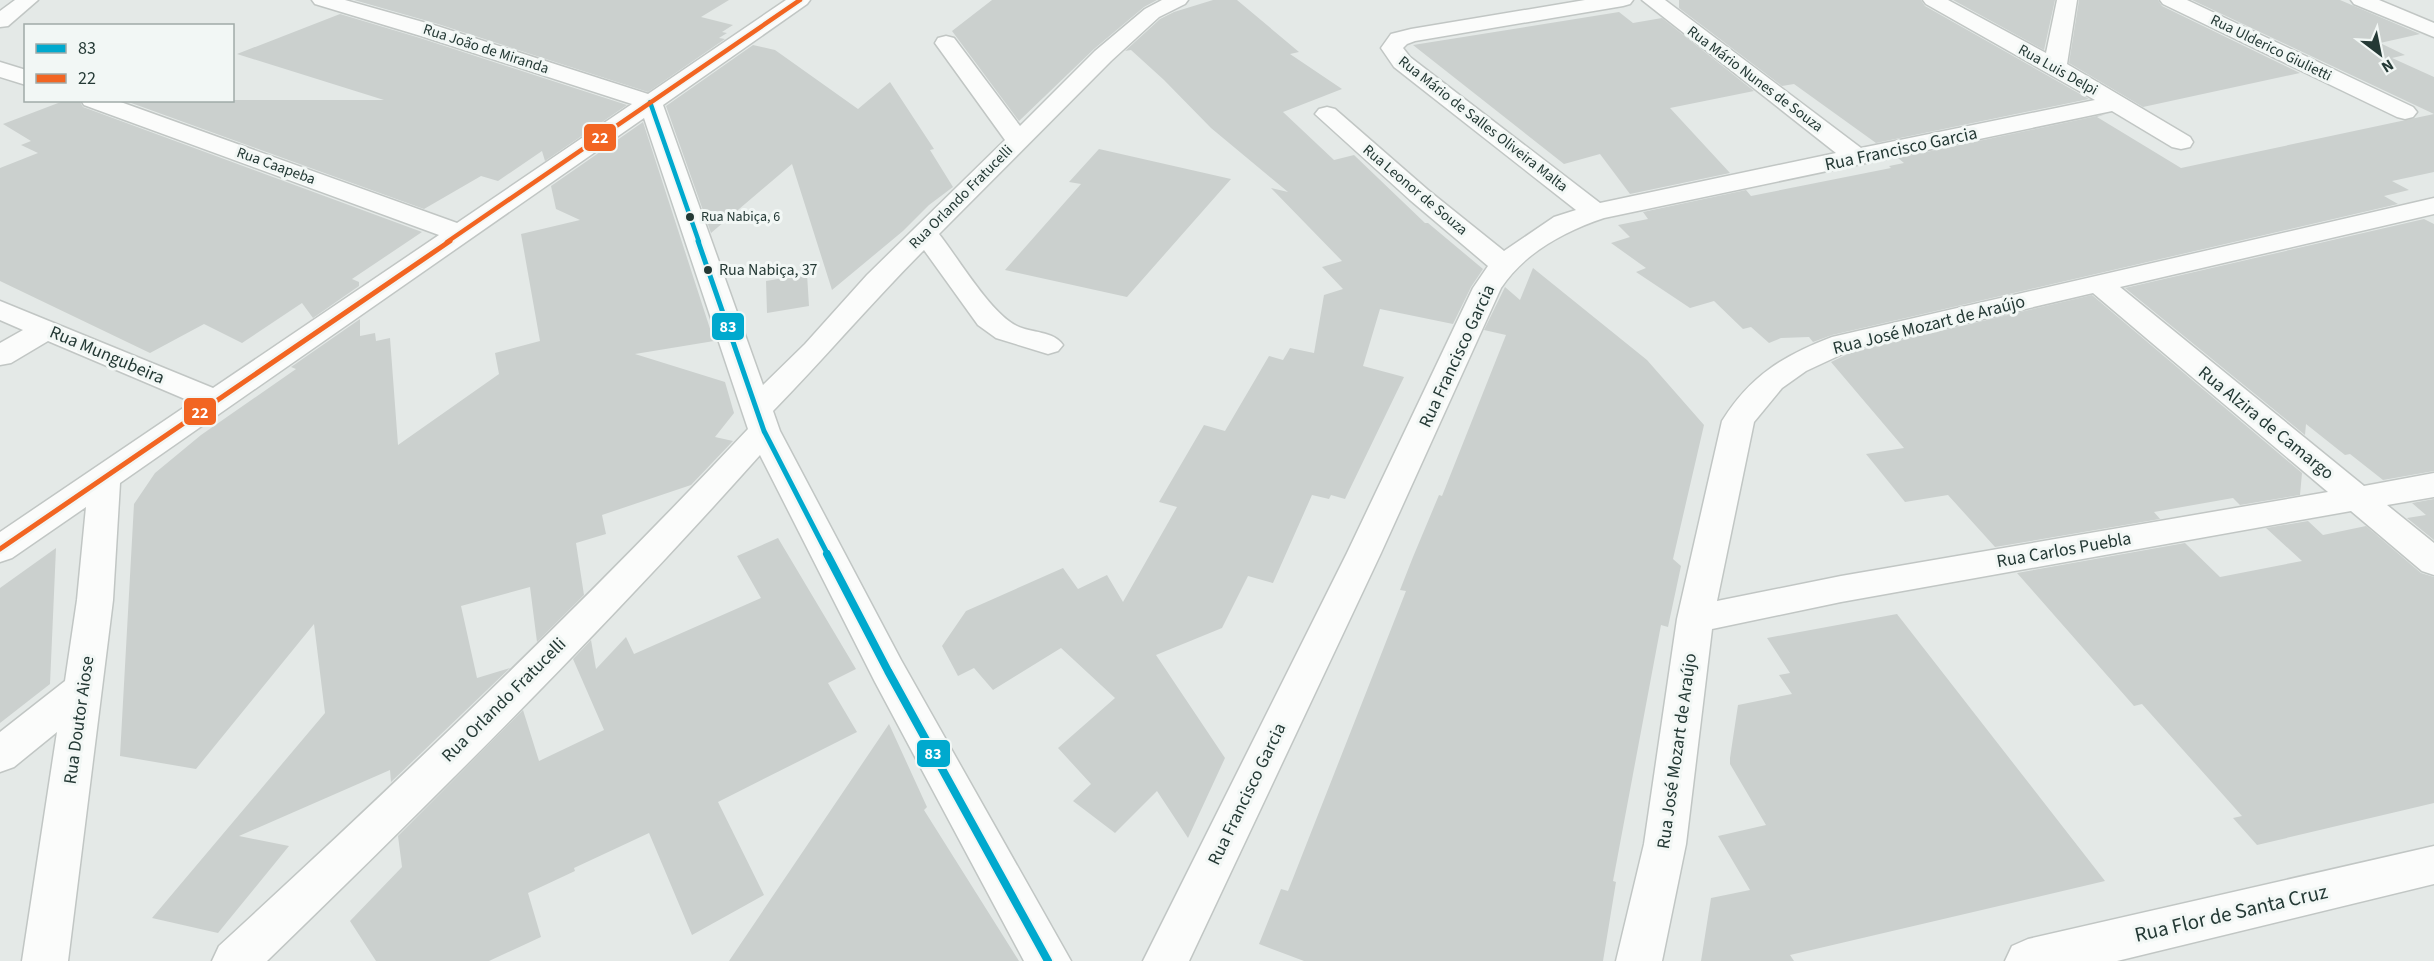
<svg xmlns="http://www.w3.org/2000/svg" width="2434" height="961" viewBox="0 0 2434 961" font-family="'Source Sans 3',sans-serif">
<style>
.building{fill:#cbd0ce}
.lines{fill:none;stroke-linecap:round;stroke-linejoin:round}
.minor-casing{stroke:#c1c6c4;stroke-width:3}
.minor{fill:#fbfcfb;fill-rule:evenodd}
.bus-1-far2-casing{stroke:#f2f7f5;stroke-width:8}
.bus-1-far1-casing{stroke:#f2f7f5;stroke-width:10}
.bus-1-casing{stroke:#f2f7f5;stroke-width:12}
.bus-2-far1-casing{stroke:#f2f7f5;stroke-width:8}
.bus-2-casing{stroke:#f2f7f5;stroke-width:10}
.bus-1-far2{stroke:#00a9ce;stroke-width:4.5}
.bus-1-far1{stroke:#00a9ce;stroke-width:5}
.bus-1{stroke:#00a9ce;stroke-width:8}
.bus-2-far1{stroke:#f26522;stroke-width:4.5}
.bus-2{stroke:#f26522;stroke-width:5}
.bus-dot{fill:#243935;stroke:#f2f7f5;stroke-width:2}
.labels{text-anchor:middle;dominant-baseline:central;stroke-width:6;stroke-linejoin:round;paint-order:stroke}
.far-bus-label{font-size:14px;fill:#243935;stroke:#f2f7f5;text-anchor:start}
.far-street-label{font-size:15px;fill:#243935;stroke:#f2f7f5}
.bus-label{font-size:16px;fill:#243935;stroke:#f2f7f5;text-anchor:start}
.street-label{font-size:18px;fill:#243935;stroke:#f2f7f5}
.near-street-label{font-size:21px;fill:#243935;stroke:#f2f7f5}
.line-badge{stroke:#f2f7f5;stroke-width:2}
.badge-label{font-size:16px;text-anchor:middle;font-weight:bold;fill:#fff}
</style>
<rect width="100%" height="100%" fill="#e4e9e7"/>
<!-- building -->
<g class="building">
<path d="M354,0H729L701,17L733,25L722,32L727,33L719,38L725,39L648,92L438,24Z"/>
<path d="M992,0H1157L1144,7L1094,49L1019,121L952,31Z"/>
<path d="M1213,0H1237L1299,52L1290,54L1342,89L1283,112L1334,160L1354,155L1425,223H1428L1483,269L1471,287L1453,324L1380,309L1363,366L1404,377L1345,499L1331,495L1329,499L1312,495L1273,583L1248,576L1222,628L1156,655L1225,758L1188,838L1157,791L1115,833L1073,801L1091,784L1058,748L1115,698L1061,648L993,690L974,668L958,676L942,646L966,611L1063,568L1078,589L1107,575L1123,602L1177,507L1159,502L1204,425L1225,431L1269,356L1283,360L1290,348L1314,353L1324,295L1343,289L1322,267L1342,261L1271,188L1288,192L1211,128L1164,80L1131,50L1125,51L1160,19L1174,12Z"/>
<path d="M1679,0H1921L1925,6L2089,99L1876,143L1794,84L1782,86L1679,8Z"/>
<path d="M1953,0H2055L2044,50Z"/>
<path d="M2079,0H2158L2162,6L2300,73L2143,107L2069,63Z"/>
<path d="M2192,0H2340L2420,34L2380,43L2405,55L2392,58L2434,77V114Z"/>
<path d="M1619,12L1633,23L1662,18L1754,91L1670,108L1730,173L1630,194L1600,154L1564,164L1413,45Z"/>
<path d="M340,14L420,38L627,105L545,161L542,151L498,181L481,176L424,209L123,100H384L237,54Z"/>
<path d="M753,45L775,50L858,109L890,82L934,149L930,150L953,187L929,205L903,231L832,290L792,164L711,233L666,106Z"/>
<path d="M66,100H79L83,107L422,232L352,279L359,282V286L313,318L302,303L242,343L204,324L150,353L0,281V168L38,153L21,145L31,141L3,124Z"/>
<path d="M2106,114L2097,117L2181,168L2434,114V172L2392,181L2409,190L2384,196L2398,204L1832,335L1813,342L1809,337L1781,338L1769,343L1751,327L1743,329L1714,301L1690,308L1636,272L1646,268L1611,243L1630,237L1618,225L1648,219L1643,212L1746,190L1751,196L1891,168L1889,166L1904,163L1898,158Z"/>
<path d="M643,122L714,341L635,354L725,382L734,413L715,437L733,441L691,485L602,515L606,534L576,543L584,595L537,642L530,587L461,606L477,678L510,668L391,782L390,770L239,836L289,846L218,933L152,918L325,713L314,624L196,769L120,756L134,504L155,473L201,435L296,369L291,367L360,319V336L375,333L376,341L390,338L398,445L499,374L495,353L540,341L521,234L580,220L556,209L551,186Z"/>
<path d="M1099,149L1231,179L1127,297L1005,270L1081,184L1069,182Z"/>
<path d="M2424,219L2434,224V471L2383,480L2350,454L2345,455L2306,424L2305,435L2125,288Z"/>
<path d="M1533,268L1647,360L1704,425L1673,559L1681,566L1668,627L1661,625L1654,662L1613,881L1616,882L1603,961H1304L1259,944L1281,889L1288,891L1406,591L1400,590L1413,557L1439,495L1442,496L1506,335L1484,330L1505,287L1520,300Z"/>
<path d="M807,274L809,306L767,313L766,281Z"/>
<path d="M2092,295L2302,473L2300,495L2240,505L2233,498L2154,512L2160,519L1995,547L1948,495L1905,502L1866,454L1904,448L1831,362L1852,352Z"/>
<path d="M2434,499V540L2407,518L2426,515L2412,503Z"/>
<path d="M2308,521L2323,535L2366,526L2421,573L2434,577V803L2257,845L2233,818L2242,816L2142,704L2134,706L2017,573L2185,543L2220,577L2302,561L2266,528Z"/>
<path d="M778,538L856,669L828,683L857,732L718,802L764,895L692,935L649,833L574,868L575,871L528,893L541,937L489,961H376L350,921L402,867L398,836L523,710L539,761L604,730L573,659L591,640L596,669L626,637L634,654L761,598L737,556Z"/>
<path d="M56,548L50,684L0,723V588Z"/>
<path d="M1897,614L2105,881L1790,955L1794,961H1701L1711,898L1750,890L1718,836L1766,825L1730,764V758L1738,705L1792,694L1779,675L1790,673L1767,638Z"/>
<path d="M889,724L927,807L924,810L1019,961H729Z"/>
</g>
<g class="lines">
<defs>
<g id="minor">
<path d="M15,0H38L8,26L0,27V11Z"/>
<path d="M312,0H345L437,26L648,94L786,0H810L807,4L663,105L763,385L805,344L867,275L1005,140L935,43L938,38L946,36L954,38L1020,126L1095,51L1145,9L1162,0H1188L1185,4L1159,17L1111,61L939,234C958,258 991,314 1017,326C1031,333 1054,331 1063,345L1058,351L1048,354L996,338L978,325L924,250C872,302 824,359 773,411L780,431L901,660L1071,961H1024L875,682L760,455C603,631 436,797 267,961H212L219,946C401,779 579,609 748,429L644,118L120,483L113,600L68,961H22L57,732L14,767L0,772V732L65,681L77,600L86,507L12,558L0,562V532L192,402L48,341L11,363L0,365V343L23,330L0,320V301L213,388L439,235L84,105L81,100H115L457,223L632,104L421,36L315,4Z"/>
<path d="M1585,0H1633L1630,4L1623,6L1415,41L1407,44L1403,48L1410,57L1600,203L1836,153L1642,0H1665L1861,148L2095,100L1926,4L1923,0H1948L2046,53L2057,0H2077L2067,64L2190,137L2193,142L2190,147L2181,149L2172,147L2112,111L1604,218C1565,231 1524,253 1501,288L1381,553L1189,961H1143L1347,553L1473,288L1488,266L1410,200L1315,114L1319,109L1327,107L1335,109L1428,190L1504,251L1554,217L1576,210L1394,67L1381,48L1391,34L1411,29Z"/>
<path d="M2160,0H2187L2413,107L2417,112L2413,117L2405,119L2397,117L2163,4Z"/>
<path d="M2351,0H2379L2434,23V37L2354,4Z"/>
<path d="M0,62L26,70V85L0,77Z"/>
<path d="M2434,198V214L2120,287L2364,486L2434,473V497L2387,505L2434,543V575L2422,571L2351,511L1841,602L1712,629L1686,844L1662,961H1616L1644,844L1677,619L1722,421C1751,375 1783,356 1832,337ZM2093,293L2328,492L1841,576L1717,601L1754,422L1782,388L1806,371L1851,350Z"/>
<path d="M2434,846V884L2117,961H2005L2012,946L2028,939Z"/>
</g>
</defs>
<!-- minor casing -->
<use href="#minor" class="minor-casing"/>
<!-- minor -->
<use href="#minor" class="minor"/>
<defs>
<path id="bus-1-far2" d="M650,102L699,242"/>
<path id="bus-1-far1" d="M698,241L764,431L828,555"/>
<path id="bus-1" d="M827,554L888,671L1048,961"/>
<path id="bus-2-far1" d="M447,242L800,0"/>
<path id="bus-2" d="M0,549L450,241"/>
</defs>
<!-- bus-1-far2 casing -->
<use href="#bus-1-far2" class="bus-1-far2-casing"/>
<!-- bus-1-far1 casing -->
<use href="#bus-1-far1" class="bus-1-far1-casing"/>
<!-- bus-1 casing -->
<use href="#bus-1" class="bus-1-casing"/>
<!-- bus-2-far1 casing -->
<use href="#bus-2-far1" class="bus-2-far1-casing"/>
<!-- bus-2 casing -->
<use href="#bus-2" class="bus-2-casing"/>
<!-- bus-1-far2 -->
<use href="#bus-1-far2" class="bus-1-far2"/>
<!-- bus-1-far1 -->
<use href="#bus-1-far1" class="bus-1-far1"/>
<!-- bus-1 -->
<use href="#bus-1" class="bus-1"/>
<!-- bus-2-far1 -->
<use href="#bus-2-far1" class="bus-2-far1"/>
<!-- bus-2 -->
<use href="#bus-2" class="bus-2"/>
</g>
<!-- markers -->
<g class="bus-dot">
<circle cx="690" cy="217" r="5"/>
<circle cx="708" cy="270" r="5"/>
</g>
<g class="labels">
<!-- far-bus labels -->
<g class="far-bus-label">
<text x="701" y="217">Rua Nabiça, 6</text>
</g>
<!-- far-street labels -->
<g class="far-street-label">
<text transform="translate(2271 48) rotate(26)">Rua Ulderico Giulietti</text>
<text transform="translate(486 49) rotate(18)">Rua João de Miranda</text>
<text transform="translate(2058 70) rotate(29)">Rua Luis Delpi</text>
<text transform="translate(1755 79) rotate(37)">Rua Mário Nunes de Souza</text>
<text transform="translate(1483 124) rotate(38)">Rua Mário de Salles Oliveira Malta</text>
<text transform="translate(276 166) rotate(20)">Rua Caapeba</text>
<text transform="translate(1415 190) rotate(40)">Rua Leonor de Souza</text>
<text transform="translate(961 197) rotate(-45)">Rua Orlando Fratucelli</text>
</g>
<!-- bus labels -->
<g class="bus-label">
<text x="719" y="270">Rua Nabiça, 37</text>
</g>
<!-- street labels -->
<g class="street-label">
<text transform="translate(1901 149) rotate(-12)">Rua Francisco Garcia</text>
<text transform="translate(1929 325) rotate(-14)">Rua José Mozart de Araújo</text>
<text transform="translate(107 355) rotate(23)">Rua Mungubeira</text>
<text transform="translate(1457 356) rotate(-65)">Rua Francisco Garcia</text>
<text transform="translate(2266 423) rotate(39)">Rua Alzira de Camargo</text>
<text transform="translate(2064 550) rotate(-10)">Rua Carlos Puebla</text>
<text transform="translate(504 700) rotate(-45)">Rua Orlando Fratucelli</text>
<text transform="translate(79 720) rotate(-82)">Rua Doutor Aiose</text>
<text transform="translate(1677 751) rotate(-82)">Rua José Mozart de Araújo</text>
<text transform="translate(1247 794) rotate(-64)">Rua Francisco Garcia</text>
</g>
<!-- near-street labels -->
<g class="near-street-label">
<text transform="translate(2231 913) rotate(-13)">Rua Flor de Santa Cruz</text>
</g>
</g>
<g class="line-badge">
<rect x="583" y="123" width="34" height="29" rx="6" fill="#f26522"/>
<rect x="711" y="312" width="34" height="29" rx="6" fill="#00a9ce"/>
<rect x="183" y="397" width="34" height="29" rx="6" fill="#f26522"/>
<rect x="916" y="739" width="35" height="29" rx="6" fill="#00a9ce"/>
</g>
<g class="badge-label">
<text x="600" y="143">22</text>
<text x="728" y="332">83</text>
<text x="200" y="418">22</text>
<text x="933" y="759">83</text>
</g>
<!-- legend -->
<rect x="24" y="24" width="210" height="78" fill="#f2f7f5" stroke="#a0aba8" stroke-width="1.5"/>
<rect x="36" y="44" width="30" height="9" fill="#00a9ce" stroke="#a0aba8" stroke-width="1.5"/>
<text x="78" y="54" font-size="18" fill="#243935">83</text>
<rect x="36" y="74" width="30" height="9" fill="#f26522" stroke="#a0aba8" stroke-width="1.5"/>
<text x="78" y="84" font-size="18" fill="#243935">22</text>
<!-- north arrow -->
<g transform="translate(2380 54) rotate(148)" stroke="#f2f7f5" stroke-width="4.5" paint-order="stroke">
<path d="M0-4.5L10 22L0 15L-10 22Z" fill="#243935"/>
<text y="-9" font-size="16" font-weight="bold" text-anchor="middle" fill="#243935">N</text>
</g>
</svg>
